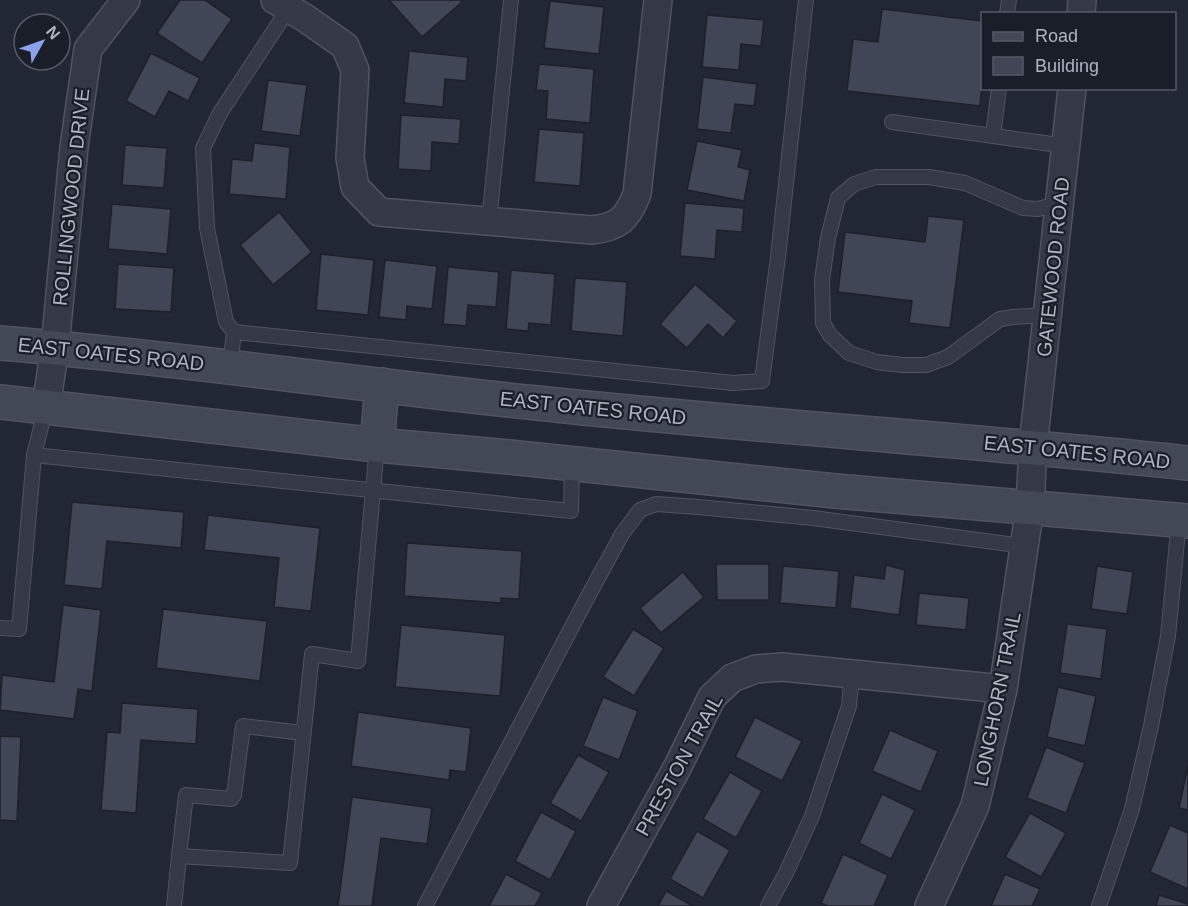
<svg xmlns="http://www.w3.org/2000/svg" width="1188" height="906" viewBox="0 0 1188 906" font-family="Helvetica,sans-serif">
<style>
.building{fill:#404655;stroke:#1c202b;stroke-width:1.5}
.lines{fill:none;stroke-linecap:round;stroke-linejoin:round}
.lane-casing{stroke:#4f545f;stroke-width:16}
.street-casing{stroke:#4f545f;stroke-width:30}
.secondary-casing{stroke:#4f545f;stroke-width:36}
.lane{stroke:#353945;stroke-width:14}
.street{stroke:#353945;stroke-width:27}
.secondary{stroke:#434857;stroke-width:33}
.labels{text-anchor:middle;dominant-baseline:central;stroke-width:4.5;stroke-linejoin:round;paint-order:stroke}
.street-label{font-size:20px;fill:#afb4c1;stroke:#1a1e29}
</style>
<rect width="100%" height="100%" fill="#222734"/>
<!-- building -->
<g class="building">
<path d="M180,0H205L232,19L202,63L157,33Z"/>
<path d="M389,0H460L462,2L422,37Z"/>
<path d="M550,1L604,7L599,54L544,48Z"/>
<path d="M882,9L982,21V86L980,106L847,91L853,39L878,42Z"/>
<path d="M707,15L764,20L761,46L741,44L739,70L702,67Z"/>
<path d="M409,51L468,57L466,81L445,79L443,107L404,103Z"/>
<path d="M151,53L200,78L188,101L169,91L155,117L126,101Z"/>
<path d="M539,64L594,69L590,123L546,119L548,91L536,90Z"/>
<path d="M703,77L757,84L754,106L735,104L731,133L697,129Z"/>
<path d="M268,80L307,85L300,136L261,131Z"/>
<path d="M401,115L461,119L459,144L432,142L431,171L398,169Z"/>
<path d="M539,129L584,133L580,186L534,182Z"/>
<path d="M697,141L742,150L738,167L750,170L744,201L687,190Z"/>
<path d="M254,143L290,147L286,199L229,194L232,159L252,161Z"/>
<path d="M125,145L167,148L164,188L122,185Z"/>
<path d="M685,203L744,208L742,232L717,230L715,259L680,256Z"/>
<path d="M112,204L171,209L167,254L108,249Z"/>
<path d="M279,212L312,252L273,285L240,245Z"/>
<path d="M928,216L964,220L950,328L909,323L912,301L838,292L845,232L925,242Z"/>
<path d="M321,254L374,260L368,315L316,310Z"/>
<path d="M385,260L437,266L432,309L407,306L406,320L379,317Z"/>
<path d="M118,264L174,268L171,312L115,309Z"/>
<path d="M448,267L499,272L496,307L468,305L466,326L443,324Z"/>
<path d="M511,270L555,274L551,325L529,323L528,331L506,329Z"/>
<path d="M575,278L627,282L623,336L571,331Z"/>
<path d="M695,284L737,321L723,338L708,324L687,348L660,324Z"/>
<path d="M72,502L184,512L181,548L107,541L102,589L64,585Z"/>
<path d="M208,515L320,528L311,611L274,607L279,558L204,550Z"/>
<path d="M407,543L522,551L519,599L501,598V603L404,596Z"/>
<path d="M716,564H769V600H717Z"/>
<path d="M886,565L905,570L899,615L850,608L854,575L884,579Z"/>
<path d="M783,566L839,571L836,608L780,603Z"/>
<path d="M1097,566L1133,572L1127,614L1091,609Z"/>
<path d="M683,572L704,597L661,633L640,608Z"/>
<path d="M919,593L969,598L966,630L916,625Z"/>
<path d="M63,605L101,610L92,691L78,689L74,719L0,710L2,675L54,682Z"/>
<path d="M163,609L267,621L260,681L156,668Z"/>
<path d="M1067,624L1107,629L1101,679L1060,673Z"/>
<path d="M401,625L505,635L500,696L395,687Z"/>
<path d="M633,629L664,648L634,696L603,677Z"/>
<path d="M1058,687L1096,696L1085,746L1047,737Z"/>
<path d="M603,697L638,711L619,760L583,746Z"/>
<path d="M122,703L198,709L196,744L141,740L136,813L101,810L107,732L120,733Z"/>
<path d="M358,712L471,728L466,772L450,770L449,780L351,766Z"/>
<path d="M755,717L802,741L782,781L735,757Z"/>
<path d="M890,730L938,751L921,792L872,771Z"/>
<path d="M0,736L21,737L17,821L0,820Z"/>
<path d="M1046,747L1085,763L1066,813L1027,798Z"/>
<path d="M578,755L609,772L581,821L550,803Z"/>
<path d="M1188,765V810L1179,808Z"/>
<path d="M730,772L762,791L736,838L703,819Z"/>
<path d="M882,794L915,810L891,859L859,843Z"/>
<path d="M352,797L432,808L427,844L381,838L372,906H338Z"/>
<path d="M541,812L576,831L550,880L515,861Z"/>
<path d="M1030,813L1066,833L1041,877L1005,857Z"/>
<path d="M1170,825L1188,833V889L1150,872Z"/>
<path d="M697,831L730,850L703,898L670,879Z"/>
<path d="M843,854L888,875L874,906H828L821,903Z"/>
<path d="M506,874L542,893L535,906H489Z"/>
<path d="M1005,874L1040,889L1032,906H991Z"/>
<path d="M666,891L693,906H658Z"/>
<path d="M1159,895L1188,904V906H1156Z"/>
</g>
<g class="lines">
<defs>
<g id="lane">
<path d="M1007,14L1009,0"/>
<path d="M892,122L1066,146"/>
<path d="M993,136L999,88"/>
<path d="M489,222L511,0"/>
<path d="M1048,315L1013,317L1000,319L948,357L926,365H902L877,362L849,353L830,335L823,323L822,280L828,238L838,198L854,184L876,177H929L965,183L1023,208L1038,209L1060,203"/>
<path d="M234,332L226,322L207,228L203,148L220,113L289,8"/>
<path d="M230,366L234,332L733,383L762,381L778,257L806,0"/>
<path d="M34,455L571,511L572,463"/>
<path d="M0,628L19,629L34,455L46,407"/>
<path d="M179,856L186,795L231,799L234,795L243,726L303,733"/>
<path d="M174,906L179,856L290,863L312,654L358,661L377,445"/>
<path d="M425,906L586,600L622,534L640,510L656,504L698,507L813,518L1024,546"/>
<path d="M768,906L786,873L812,816L849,706L852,674"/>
<path d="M1099,906L1132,809L1151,726L1168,636L1179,520"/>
</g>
<g id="street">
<path d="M275,0L305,18L345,46L355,70L350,158L355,187L379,212L592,230C619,227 627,219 637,194L658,0"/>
<path d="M1081,14L1082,0"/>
<path d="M46,407L55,347L74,147L88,49L126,0"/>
<path d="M601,906L678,766L712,697L732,678L756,669L782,667L1003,689"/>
<path d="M929,906L975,806L1003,689L1030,507L1033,446L1072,88"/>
</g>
<g id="secondary">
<path d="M0,343C180,358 358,385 537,403C754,426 971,440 1188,463"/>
<path d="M0,402L377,445L509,457L835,491L1188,521"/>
<path d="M377,445L382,385"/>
</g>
</defs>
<!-- lane casing -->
<use href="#lane" class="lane-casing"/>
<!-- street casing -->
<use href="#street" class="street-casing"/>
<!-- secondary casing -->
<use href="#secondary" class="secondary-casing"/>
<!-- lane -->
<use href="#lane" class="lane"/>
<!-- street -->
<use href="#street" class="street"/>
<!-- secondary -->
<use href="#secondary" class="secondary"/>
</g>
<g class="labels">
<!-- street labels -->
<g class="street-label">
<text transform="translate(71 197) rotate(-84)">ROLLINGWOOD DRIVE</text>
<text transform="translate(1053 267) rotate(-84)">GATEWOOD ROAD</text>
<text transform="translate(111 354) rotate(6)">EAST OATES ROAD</text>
<text transform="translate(593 408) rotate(6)">EAST OATES ROAD</text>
<text transform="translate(1077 452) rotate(6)">EAST OATES ROAD</text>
<text transform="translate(997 699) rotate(-79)">LONGHORN TRAIL</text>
<text transform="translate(679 765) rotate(-61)">PRESTON TRAIL</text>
</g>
</g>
<!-- legend -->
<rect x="981" y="12" width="195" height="78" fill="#1a1e29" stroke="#565a66" stroke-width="1.5"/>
<rect x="993" y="32" width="30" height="9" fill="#434857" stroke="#565a66" stroke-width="1.5"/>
<text x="1035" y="42" font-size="18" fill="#afb4c1">Road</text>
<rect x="993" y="57" width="30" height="18" fill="#404655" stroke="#565a66" stroke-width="1.5"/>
<text x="1035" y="72" font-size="18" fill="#afb4c1">Building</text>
<!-- north arrow -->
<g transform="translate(42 42) rotate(50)"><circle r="28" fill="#1a1e29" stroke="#565a66" stroke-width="1.5"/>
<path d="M0-4.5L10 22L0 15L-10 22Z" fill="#8ba2ea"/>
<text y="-9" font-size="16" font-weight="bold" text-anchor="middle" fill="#afb4c1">N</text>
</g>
</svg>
